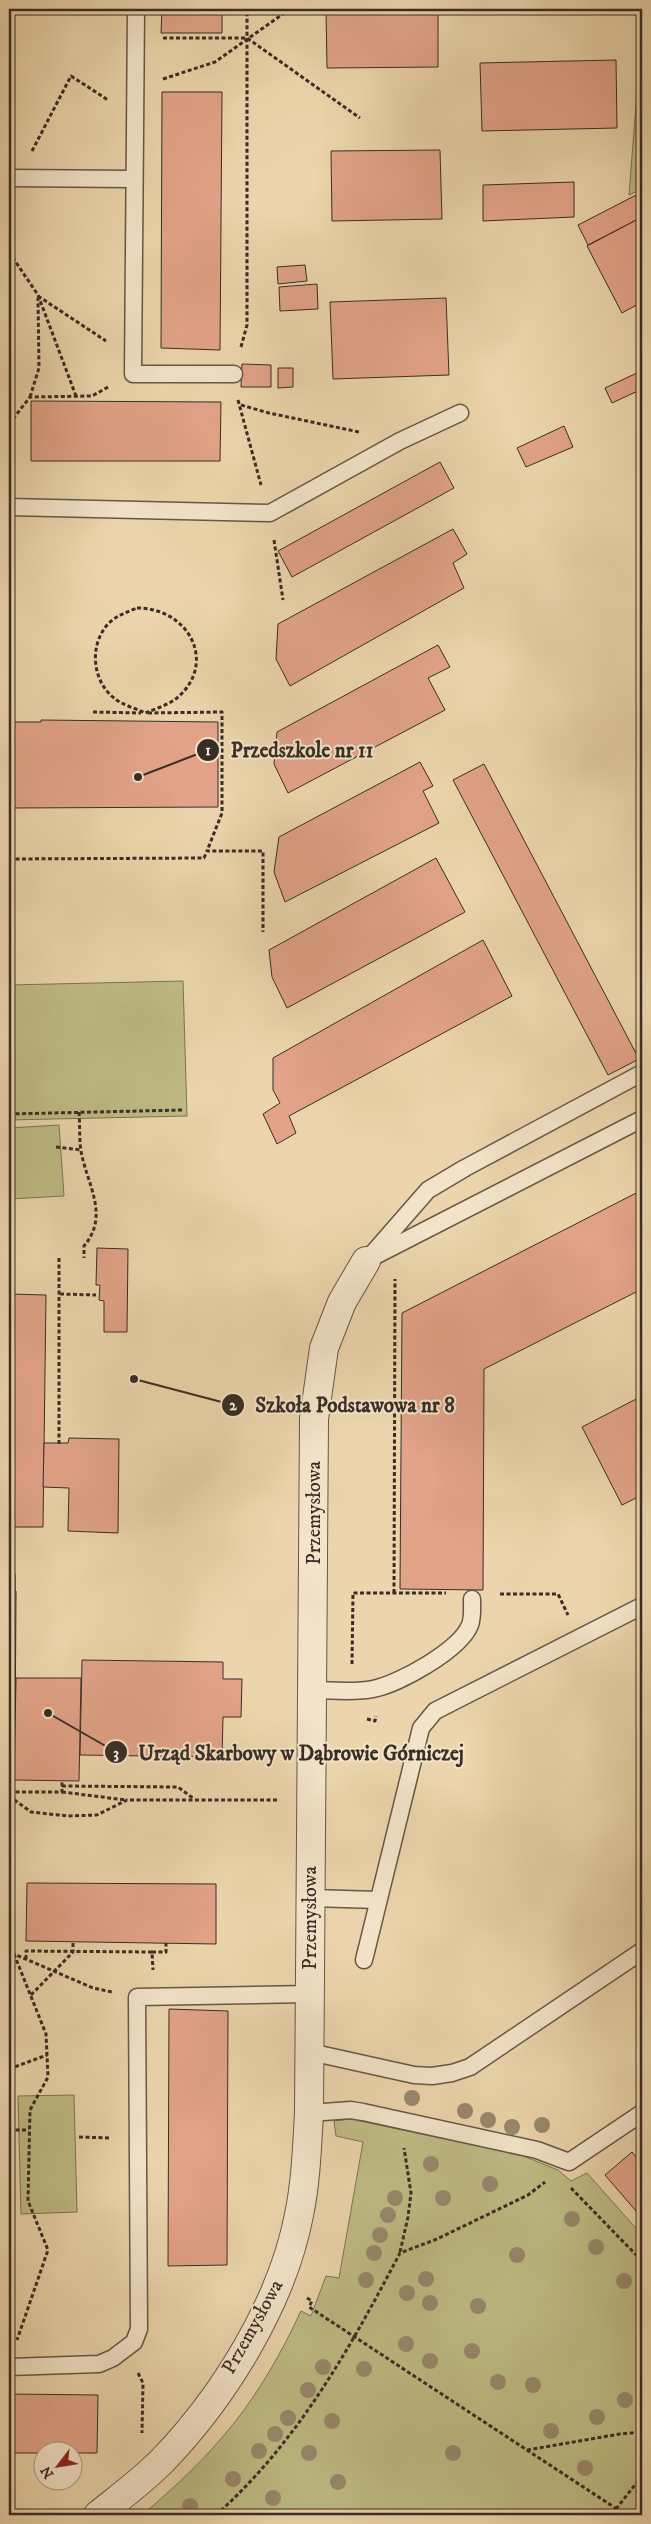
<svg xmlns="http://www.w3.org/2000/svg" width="651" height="2524" viewBox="0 0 651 2524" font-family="'IM FELL DW Pica',serif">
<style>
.green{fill:#bfbb84;stroke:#7c7454}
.building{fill:#e2a389;stroke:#392d25}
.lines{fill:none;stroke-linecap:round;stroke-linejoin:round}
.service-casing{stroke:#665747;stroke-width:19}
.minor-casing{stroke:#665747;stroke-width:30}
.path{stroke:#392d25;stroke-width:3;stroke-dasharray:4 2.5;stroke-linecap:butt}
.service{stroke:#f3e4c9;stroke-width:16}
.minor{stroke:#f3e4c9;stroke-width:28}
.tree{fill:#98886c}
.labels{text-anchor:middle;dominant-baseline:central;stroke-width:4;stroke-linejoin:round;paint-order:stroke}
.street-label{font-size:20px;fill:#392d25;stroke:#f3e4c9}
.leader{fill:none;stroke:#392d25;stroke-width:2}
.callout-dot{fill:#392d25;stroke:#f3e4c9;stroke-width:2}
.mark-label{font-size:15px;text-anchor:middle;font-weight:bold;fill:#fff}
.callout-label{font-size:21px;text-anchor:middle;font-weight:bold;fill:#392d25;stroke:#f3e4c9;stroke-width:4;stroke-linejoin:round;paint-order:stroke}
</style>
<rect width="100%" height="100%" fill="#ecd5ac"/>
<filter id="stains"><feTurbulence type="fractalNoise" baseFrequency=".004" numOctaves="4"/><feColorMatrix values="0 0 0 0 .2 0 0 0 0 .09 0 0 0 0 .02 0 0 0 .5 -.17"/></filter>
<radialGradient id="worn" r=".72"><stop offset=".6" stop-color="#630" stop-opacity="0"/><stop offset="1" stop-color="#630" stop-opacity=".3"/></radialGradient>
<!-- green -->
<g class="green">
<path d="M642,28V189L629,195Z"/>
<path d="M183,981L187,1116L9,1120V985Z"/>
<path d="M59,1125L64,1196L9,1199V1128Z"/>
<path d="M74,2095L77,2212L21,2214L18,2096Z"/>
<path d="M350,2119L521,2155L558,2170L571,2181L587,2173L642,2235V2508L628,2515H142C218,2451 259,2401 301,2311L311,2316L326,2276L339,2278L363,2142L336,2136L334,2121Z"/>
</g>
<!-- building -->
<g class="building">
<path d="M162,9H222V33H161Z"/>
<path d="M326,9H438V67L327,68Z"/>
<path d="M616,60L617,128L482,131L480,63Z"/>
<path d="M162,92H222L220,350L161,348Z"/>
<path d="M440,150L442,219L332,221L331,151Z"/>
<path d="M574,182V217L483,221V185Z"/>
<path d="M642,192V217L588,245L578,225Z"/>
<path d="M642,217V302L622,313L587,246Z"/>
<path d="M305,265L307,281L278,284L277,267Z"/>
<path d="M317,284L318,309L280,311L279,287Z"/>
<path d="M446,298L449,375L333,379L330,302Z"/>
<path d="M242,364L271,365V387H241Z"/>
<path d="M278,368H293V387L278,388Z"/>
<path d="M639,372L642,379V389L612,403L605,388Z"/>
<path d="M31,401L221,402L220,461H31Z"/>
<path d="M564,426L573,447L526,467L517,448Z"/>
<path d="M440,462L454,488L292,577L278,551Z"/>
<path d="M453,529L467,554L453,563L464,588L290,686L276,659L278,624Z"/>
<path d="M438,645L450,667L428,678L445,710L288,793L274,764L277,732Z"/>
<path d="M41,720L218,722V807L10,808L9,856V722H41Z"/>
<path d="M420,762L433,786L423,791L439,823L285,902L274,872L279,837Z"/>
<path d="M484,764L639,1059L608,1075L453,780Z"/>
<path d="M436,858L465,912L287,1008L272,977L269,950Z"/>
<path d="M483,940L512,996L289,1116L296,1133L277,1144L263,1114L280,1103L273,1090V1058Z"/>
<path d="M642,1190V1289L484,1369L483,1590L400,1589L402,1313Z"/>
<path d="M97,1248L128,1249L127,1332H104V1301L99,1300L100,1285H96Z"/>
<path d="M9,1294L46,1295L43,1527H9Z"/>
<path d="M642,1396V1495L622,1505L582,1427Z"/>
<path d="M69,1438L119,1439L118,1533L68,1531L69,1488L43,1487L44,1443H68Z"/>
<rect x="9" y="1574" width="6" height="16"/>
<path d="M9,1591H16L15,1748H9Z"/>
<path d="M82,1660L223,1662V1679H242L241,1717H223L222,1757L80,1755Z"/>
<path d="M16,1678H81L79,1781L14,1780Z"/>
<path d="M27,1883L216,1884V1944L26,1941Z"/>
<path d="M169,2009L228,2011L227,2265L168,2266Z"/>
<path d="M632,2152L642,2164V2218L605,2175Z"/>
<path d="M9,2394L98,2395L97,2453H9Z"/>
</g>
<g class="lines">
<defs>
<g id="service">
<path d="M136,9L133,374H234"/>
<path d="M9,178L134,179"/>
<path d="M9,507L270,513L400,441L460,413"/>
<path d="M373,1257L642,1119"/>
<path d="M366,1261L428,1190L465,1168L642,1073"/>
<path d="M312,1690C331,1690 354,1693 373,1689C399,1684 460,1650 470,1625C473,1617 472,1608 472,1599"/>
<path d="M310,1898L378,1900"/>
<path d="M364,1960L421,1728L435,1711L642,1606"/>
<path d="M310,2052L414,2075L432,2076L452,2073L470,2067L642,1951"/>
<path d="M309,2113L351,2110L363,2112L537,2150L569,2162L642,2113"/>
<path d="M9,2367L99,2364L113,2358L134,2342L139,2329L137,1997L310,1994"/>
</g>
<path id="minor" d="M98,2515C119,2498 142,2481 162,2461C224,2397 282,2303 299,2215C306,2181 307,2147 309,2113L314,1419L324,1348L342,1302L366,1261"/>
</defs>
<!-- service casing -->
<use href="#service" class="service-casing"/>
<!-- minor casing -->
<use href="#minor" class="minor-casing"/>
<!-- path -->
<g class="path">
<path d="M163,38H247L360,118"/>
<path d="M163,79L215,62L290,9"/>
<path d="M32,151L71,76L108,100"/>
<path d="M9,252L38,295L76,396"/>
<path d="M38,296L106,341"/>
<path d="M241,347L247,325V9"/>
<path d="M30,397L39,368L38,298"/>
<path d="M238,400L261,485"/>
<path d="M241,405L269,413L359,432"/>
<path d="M9,424L30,397L92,396L110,386"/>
<path d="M274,540L283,600"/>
<path d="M137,608C189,608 218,663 177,698C168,705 155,709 145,713C135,708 122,705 114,698C91,680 89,642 110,622C118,615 127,612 137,608Z"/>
<path d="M93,712L141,713"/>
<path d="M148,713L222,712V813L207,851"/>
<path d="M9,859L204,858L207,851H263V932"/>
<path d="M79,1112C80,1125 79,1138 81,1151C87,1185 110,1215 84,1246V1258"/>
<path d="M9,1114L183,1110"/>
<path d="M56,1147L81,1150"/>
<path d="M59,1258V1444"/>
<path d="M60,1294L96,1295"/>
<path d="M394,1593L395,1279"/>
<path d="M500,1594H558L568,1615"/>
<path d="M352,1664L353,1593H446"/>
<path d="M367,1719L375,1721L376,1716"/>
<path d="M62,1786L178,1787L194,1799"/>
<path d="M9,1792H62V1781"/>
<path d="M62,1792L126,1800"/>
<path d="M9,1796L31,1812L68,1816L97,1815L127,1800H277"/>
<path d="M9,1939L14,1954L93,1988L112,1992"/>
<path d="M152,1952H166V1943"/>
<path d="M14,1954L46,2034L48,2077L30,2110L28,2201L48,2250L17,2340"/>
<path d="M26,1959V1951L152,1952L153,1970"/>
<path d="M31,1995L73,1952V1942"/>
<path d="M9,2069L47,2055"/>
<path d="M9,2130H29"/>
<path d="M79,2137L111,2138"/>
<path d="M571,2188L642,2261"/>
<path d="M400,2252L408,2217L411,2193L404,2148"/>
<path d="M307,2298L312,2301L309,2307L626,2515"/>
<path d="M138,2373L143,2383L142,2433"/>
<path d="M527,2450L620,2434L642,2432"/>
<path d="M616,2509L642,2476"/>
<path d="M216,2515C298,2442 350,2348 400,2253L437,2239L528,2195L545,2182"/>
</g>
<!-- service -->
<use href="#service" class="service"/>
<!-- minor -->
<use href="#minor" class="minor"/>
</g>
<!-- trees -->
<g class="tree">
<circle cx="412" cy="2098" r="8"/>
<circle cx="465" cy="2111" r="8"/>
<circle cx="488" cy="2120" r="8"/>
<circle cx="542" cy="2125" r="8"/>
<circle cx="512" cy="2127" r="8"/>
<circle cx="431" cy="2164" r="8"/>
<circle cx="490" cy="2184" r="8"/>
<circle cx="395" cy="2198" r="8"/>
<circle cx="443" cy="2198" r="8"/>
<circle cx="388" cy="2215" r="8"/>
<circle cx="572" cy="2219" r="8"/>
<circle cx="380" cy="2235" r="8"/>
<circle cx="596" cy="2247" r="8"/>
<circle cx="374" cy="2253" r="8"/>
<circle cx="517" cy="2255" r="8"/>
<circle cx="426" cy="2279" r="8"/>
<circle cx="366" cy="2280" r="8"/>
<circle cx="624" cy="2281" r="8"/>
<circle cx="407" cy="2293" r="8"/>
<circle cx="430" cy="2303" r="8"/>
<circle cx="478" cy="2306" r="8"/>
<circle cx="406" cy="2344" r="8"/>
<circle cx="472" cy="2351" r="8"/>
<circle cx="430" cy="2361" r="8"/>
<circle cx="323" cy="2367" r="8"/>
<circle cx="364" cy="2369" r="8"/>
<circle cx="498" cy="2382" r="8"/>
<circle cx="533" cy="2385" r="8"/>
<circle cx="308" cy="2390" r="8"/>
<circle cx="625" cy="2400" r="8"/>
<circle cx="597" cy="2417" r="8"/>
<circle cx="288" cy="2418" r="8"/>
<circle cx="332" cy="2421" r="8"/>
<circle cx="551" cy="2431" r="8"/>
<circle cx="275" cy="2434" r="8"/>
<circle cx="259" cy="2451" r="8"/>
<circle cx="309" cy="2453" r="8"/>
<circle cx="453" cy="2453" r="8"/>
<circle cx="585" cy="2468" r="8"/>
<circle cx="233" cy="2479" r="8"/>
<circle cx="338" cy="2482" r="8"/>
<circle cx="273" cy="2498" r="8"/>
<circle cx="190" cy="2506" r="8"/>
</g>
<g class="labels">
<!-- street labels -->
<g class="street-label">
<text transform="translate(314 1513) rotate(-90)">Przemysłowa</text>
<text transform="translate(310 1918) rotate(-90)">Przemysłowa</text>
<text transform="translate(253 2327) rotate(-61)">Przemysłowa</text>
</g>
</g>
<!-- callouts -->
<path class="leader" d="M138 777L208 750M134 1379L233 1405M48 1713L116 1752"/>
<g class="callout-dot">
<circle cx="138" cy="777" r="5"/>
<circle cx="134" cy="1379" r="5"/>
<circle cx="48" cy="1713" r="5"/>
<circle cx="208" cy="750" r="12"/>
<circle cx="233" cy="1405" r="12"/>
<circle cx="116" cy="1752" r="12"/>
</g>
<g class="mark-label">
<text x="208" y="755">1</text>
<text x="233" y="1410">2</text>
<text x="116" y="1758">3</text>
</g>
<g class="callout-label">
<text x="302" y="757">Przedszkole nr 11</text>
<text x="355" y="1412">Szkoła Podstawowa nr 8</text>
<text x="301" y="1760">Urząd Skarbowy w Dąbrowie Górniczej</text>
</g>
<!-- margin -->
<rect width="651" height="2524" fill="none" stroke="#ecd5ac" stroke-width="30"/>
<rect x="10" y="10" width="631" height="2504" fill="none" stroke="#392d25" stroke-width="2.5"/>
<rect x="15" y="15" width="621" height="2494" fill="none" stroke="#392d25"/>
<!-- north arrow -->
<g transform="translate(58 2466) rotate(239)"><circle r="24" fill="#f3e4c9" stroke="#a99b87"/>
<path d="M0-4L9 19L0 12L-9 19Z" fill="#8f2418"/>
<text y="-8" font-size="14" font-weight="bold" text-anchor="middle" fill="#392d25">N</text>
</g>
<rect width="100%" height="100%" filter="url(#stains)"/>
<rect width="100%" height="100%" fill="url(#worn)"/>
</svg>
